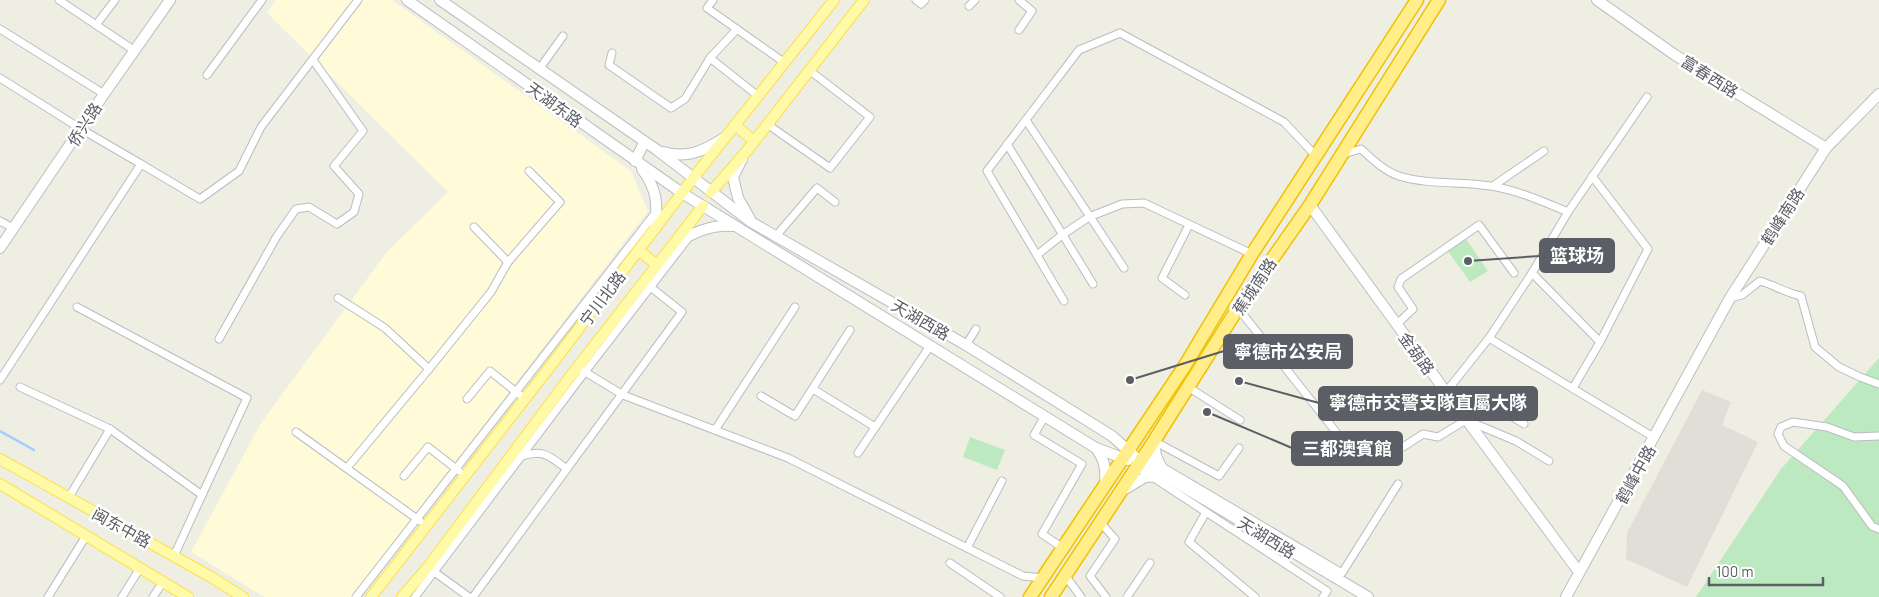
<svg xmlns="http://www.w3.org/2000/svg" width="1879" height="597" viewBox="0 0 1879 597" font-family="Barlow,'Noto Sans SC',sans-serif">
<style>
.commercial{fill:#fffad8}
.industrial{fill:#dfdfd7}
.green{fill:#bde9c1}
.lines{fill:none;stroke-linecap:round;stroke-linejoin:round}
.stream{stroke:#a3cdff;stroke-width:2.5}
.street-casing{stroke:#babcc3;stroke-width:9}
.secondary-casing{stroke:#bbbec5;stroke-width:12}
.primary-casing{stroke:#fddf4d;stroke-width:12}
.highway-casing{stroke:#f2c000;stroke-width:15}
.street{stroke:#fff;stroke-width:7}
.secondary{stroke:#fff;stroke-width:10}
.primary{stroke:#fffaa8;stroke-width:10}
.highway{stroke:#ffee8a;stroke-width:12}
.labels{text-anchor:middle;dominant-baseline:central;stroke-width:5;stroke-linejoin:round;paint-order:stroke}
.street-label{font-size:16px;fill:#5b5e65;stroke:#fff}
.leader{fill:none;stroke:#5b5e65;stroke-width:2}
.callout-dot{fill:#5b5e65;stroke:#fff;stroke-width:2}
.callout{fill:#5b5e65;stroke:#5b5e65;stroke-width:2}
.callout-label{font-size:18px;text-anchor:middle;font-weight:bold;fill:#fff}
</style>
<rect width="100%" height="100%" fill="#efeee3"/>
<!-- commercial -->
<path class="commercial" d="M276,0H392L631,171L648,211L352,597H264L191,552L261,423L386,253L448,192L267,13Z"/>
<!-- industrial -->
<path class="industrial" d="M1702,390L1731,402L1722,425L1758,442L1687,587L1626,559L1627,533Z"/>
<!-- green -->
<g class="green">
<path d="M1466,239L1488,271L1470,282L1448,251Z"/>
<path d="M1879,358V597H1696L1781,469Z"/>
<path d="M970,437L1005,450L997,470L963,457Z"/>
</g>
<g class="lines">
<!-- stream -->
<path class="stream" d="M0,431L34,450"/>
<defs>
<g id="street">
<path d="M59,0L135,51"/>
<path d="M713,0L707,8L785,63"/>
<path d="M916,0L921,4L925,0"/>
<path d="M969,6L975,0"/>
<path d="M96,25L115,0"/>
<path d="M0,29L104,94"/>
<path d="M1019,30L1032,11L1019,0"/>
<path d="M612,53L609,65L671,108L685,99L710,58L737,29"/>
<path d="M710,58L758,96"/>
<path d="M540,68L563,36"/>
<path d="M207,75L262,0"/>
<path d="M0,78L81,129L141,164L0,380"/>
<path d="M1026,120L1124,268"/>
<path d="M767,124L830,168L870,117L809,70"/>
<path d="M1007,144L1093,284"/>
<path d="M1343,154L1361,149C1372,159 1384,171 1399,176C1428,185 1460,181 1491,186C1517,190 1544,202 1568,212"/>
<path d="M141,164L200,199L239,171L261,127L358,0"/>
<path d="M1592,176L1648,249L1600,342"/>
<path d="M1493,186L1544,151"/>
<path d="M0,221L13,228"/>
<path d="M776,236L817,188L835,202"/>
<path d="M1037,255L1062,235L1089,217L1122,204L1144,203L1252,254"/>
<path d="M508,262L560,202L529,171"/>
<path d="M1532,273L1600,342L1573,388"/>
<path d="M1185,295L1162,278L1189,225"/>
<path d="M338,298L385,328L429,369L347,468"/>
<path d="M1730,298L1742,295L1760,281C1774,285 1786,293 1801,296L1815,347L1839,367L1860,377L1879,384"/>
<path d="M1064,301L987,171L1079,50L1120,33L1284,122L1315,155"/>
<path d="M1238,308L1336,432"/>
<path d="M1397,324L1413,309L1398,287L1401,279L1479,225L1514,273"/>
<path d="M1489,338L1655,438"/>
<path d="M219,339L277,236L296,209L309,207L337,224L354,212L359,194L334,166L363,131L313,60"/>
<path d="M966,345L976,329"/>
<path d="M577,367L623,395L788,458L1023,576L1043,578"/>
<path d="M429,369L491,292L508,262L474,227"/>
<path d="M20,387L110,429L202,495L247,398L77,307"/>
<path d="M1188,387L1240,420"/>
<path d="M813,389L875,427"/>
<path d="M1446,392L1489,338L1532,273L1568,212L1647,97"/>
<path d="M761,396L795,416L850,330"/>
<path d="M467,399L490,371L525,399"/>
<path d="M1045,416L1034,435L1082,464L1042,534L1063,548"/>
<path d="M1524,424L1496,407L1488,404L1466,420L1516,441L1549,461"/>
<path d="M715,430L795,307"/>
<path d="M296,432L420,521"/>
<path d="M1879,436L1854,437L1827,427L1793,422L1781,427L1778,434L1784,446L1843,486L1872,526L1879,529"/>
<path d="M1154,441L1219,476L1239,448"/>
<path d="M1403,447L1423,434L1438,437L1466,420"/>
<path d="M858,453L930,346"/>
<path d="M522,456C544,449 549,456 567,469"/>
<path d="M1144,456L1342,573L1398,484"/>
<path d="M1137,467L1327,591L1323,597"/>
<path d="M404,476L428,447L459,471"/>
<path d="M69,497L110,429"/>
<path d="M1206,512L1189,542L1255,597"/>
<path d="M1100,522L1115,539L1090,576L1106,597"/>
<path d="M967,548L1002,481"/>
<path d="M174,556L202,495"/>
<path d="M950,563L1000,597"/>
<path d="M433,571L469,597"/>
<path d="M1065,575L1081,597"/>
<path d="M48,597L86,536"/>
<path d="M122,597L140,568"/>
<path d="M153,597L163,582"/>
<path d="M356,597C456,469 555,340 656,212"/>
<path d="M415,597L585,372L689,237"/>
<path d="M473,597L682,312L648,285"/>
<path d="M1127,597L1150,563"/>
</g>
<g id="secondary">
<path d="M407,0L682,193L1096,448L1128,460"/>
<path d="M440,0L657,150L751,222L966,345L1112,436L1140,461L1368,597"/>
<path d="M1597,0L1675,55L1826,148"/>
<path d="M663,152C688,159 703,151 724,138"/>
<path d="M742,159L733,177L738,198L750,219"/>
<path d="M635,161L644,143"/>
<path d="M642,169C657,189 658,204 655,229"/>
<path d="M1310,205L1446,392L1579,572"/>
<path d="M674,244C693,233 711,224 733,226"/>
<path d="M0,248L104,94L170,0"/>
<path d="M1154,441L1156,456L1165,475"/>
<path d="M1096,448C1105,461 1106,469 1105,484"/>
<path d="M1125,489L1145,477L1164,476"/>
<path d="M1566,597L1730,298L1826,148L1879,94"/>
</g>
<g id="primary">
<path d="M735,125L754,141"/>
<path d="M711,192L746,152L864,0"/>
<path d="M638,250L657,265"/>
<path d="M0,459L211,577L243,597"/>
<path d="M0,484L188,597"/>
<path d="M371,597L552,364L694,177L834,0"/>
<path d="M402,597L428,567L569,378L703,206"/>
</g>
<g id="highway">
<path d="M1030,597L1184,367L1252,254L1417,0"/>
<path d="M1051,597L1154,441L1238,308L1310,205L1439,0"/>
</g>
</defs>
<!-- street casing -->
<use href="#street" class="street-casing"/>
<!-- secondary casing -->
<use href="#secondary" class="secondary-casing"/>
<!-- primary casing -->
<use href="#primary" class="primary-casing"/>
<!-- highway casing -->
<use href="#highway" class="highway-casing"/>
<!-- street -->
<use href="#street" class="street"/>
<!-- secondary -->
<use href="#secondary" class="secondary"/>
<!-- primary -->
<use href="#primary" class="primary"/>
<!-- highway -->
<use href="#highway" class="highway"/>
</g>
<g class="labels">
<!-- street labels -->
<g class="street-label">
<text transform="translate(1710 76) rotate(32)">富春西路</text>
<text transform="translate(555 104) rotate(36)">天湖东路</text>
<text transform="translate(84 124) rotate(-57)">侨兴路</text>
<text transform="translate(1782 216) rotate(-57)">鹤峰南路</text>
<text transform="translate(1254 286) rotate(-56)">蕉城南路</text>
<text transform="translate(602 298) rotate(-53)">宁川北路</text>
<text transform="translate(921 319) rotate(30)">天湖西路</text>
<text transform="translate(1417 353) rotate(54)">金葫路</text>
<text transform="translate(1635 474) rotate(-61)">鹤峰中路</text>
<text transform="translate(122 527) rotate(29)">闽东中路</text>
<text transform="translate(1267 537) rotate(31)">天湖西路</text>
</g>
</g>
<!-- callouts -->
<path class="leader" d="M1468 261L1540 256M1130 380L1224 351M1239 381L1319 403M1207 412L1292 448"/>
<g class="callout-dot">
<circle cx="1468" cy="261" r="5"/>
<circle cx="1130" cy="380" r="5"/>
<circle cx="1239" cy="381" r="5"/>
<circle cx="1207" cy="412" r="5"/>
</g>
<g class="callout">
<rect x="1540" y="239" width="74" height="33" rx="5"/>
<rect x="1224" y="335" width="128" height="33" rx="5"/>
<rect x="1319" y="387" width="218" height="33" rx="5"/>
<rect x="1292" y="432" width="110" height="33" rx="5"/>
</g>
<g class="callout-label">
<text x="1577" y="262">篮球场</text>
<text x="1288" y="358">寧德市公安局</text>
<text x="1428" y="409">寧德市交警支隊直屬大隊</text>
<text x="1347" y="455">三都澳賓館</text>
</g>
<!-- scale -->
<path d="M1709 577v8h114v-8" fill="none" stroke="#5b5e65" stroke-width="2.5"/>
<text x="1716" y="577" font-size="15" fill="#5b5e65" stroke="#ffffff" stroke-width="4" paint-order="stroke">100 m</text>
</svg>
